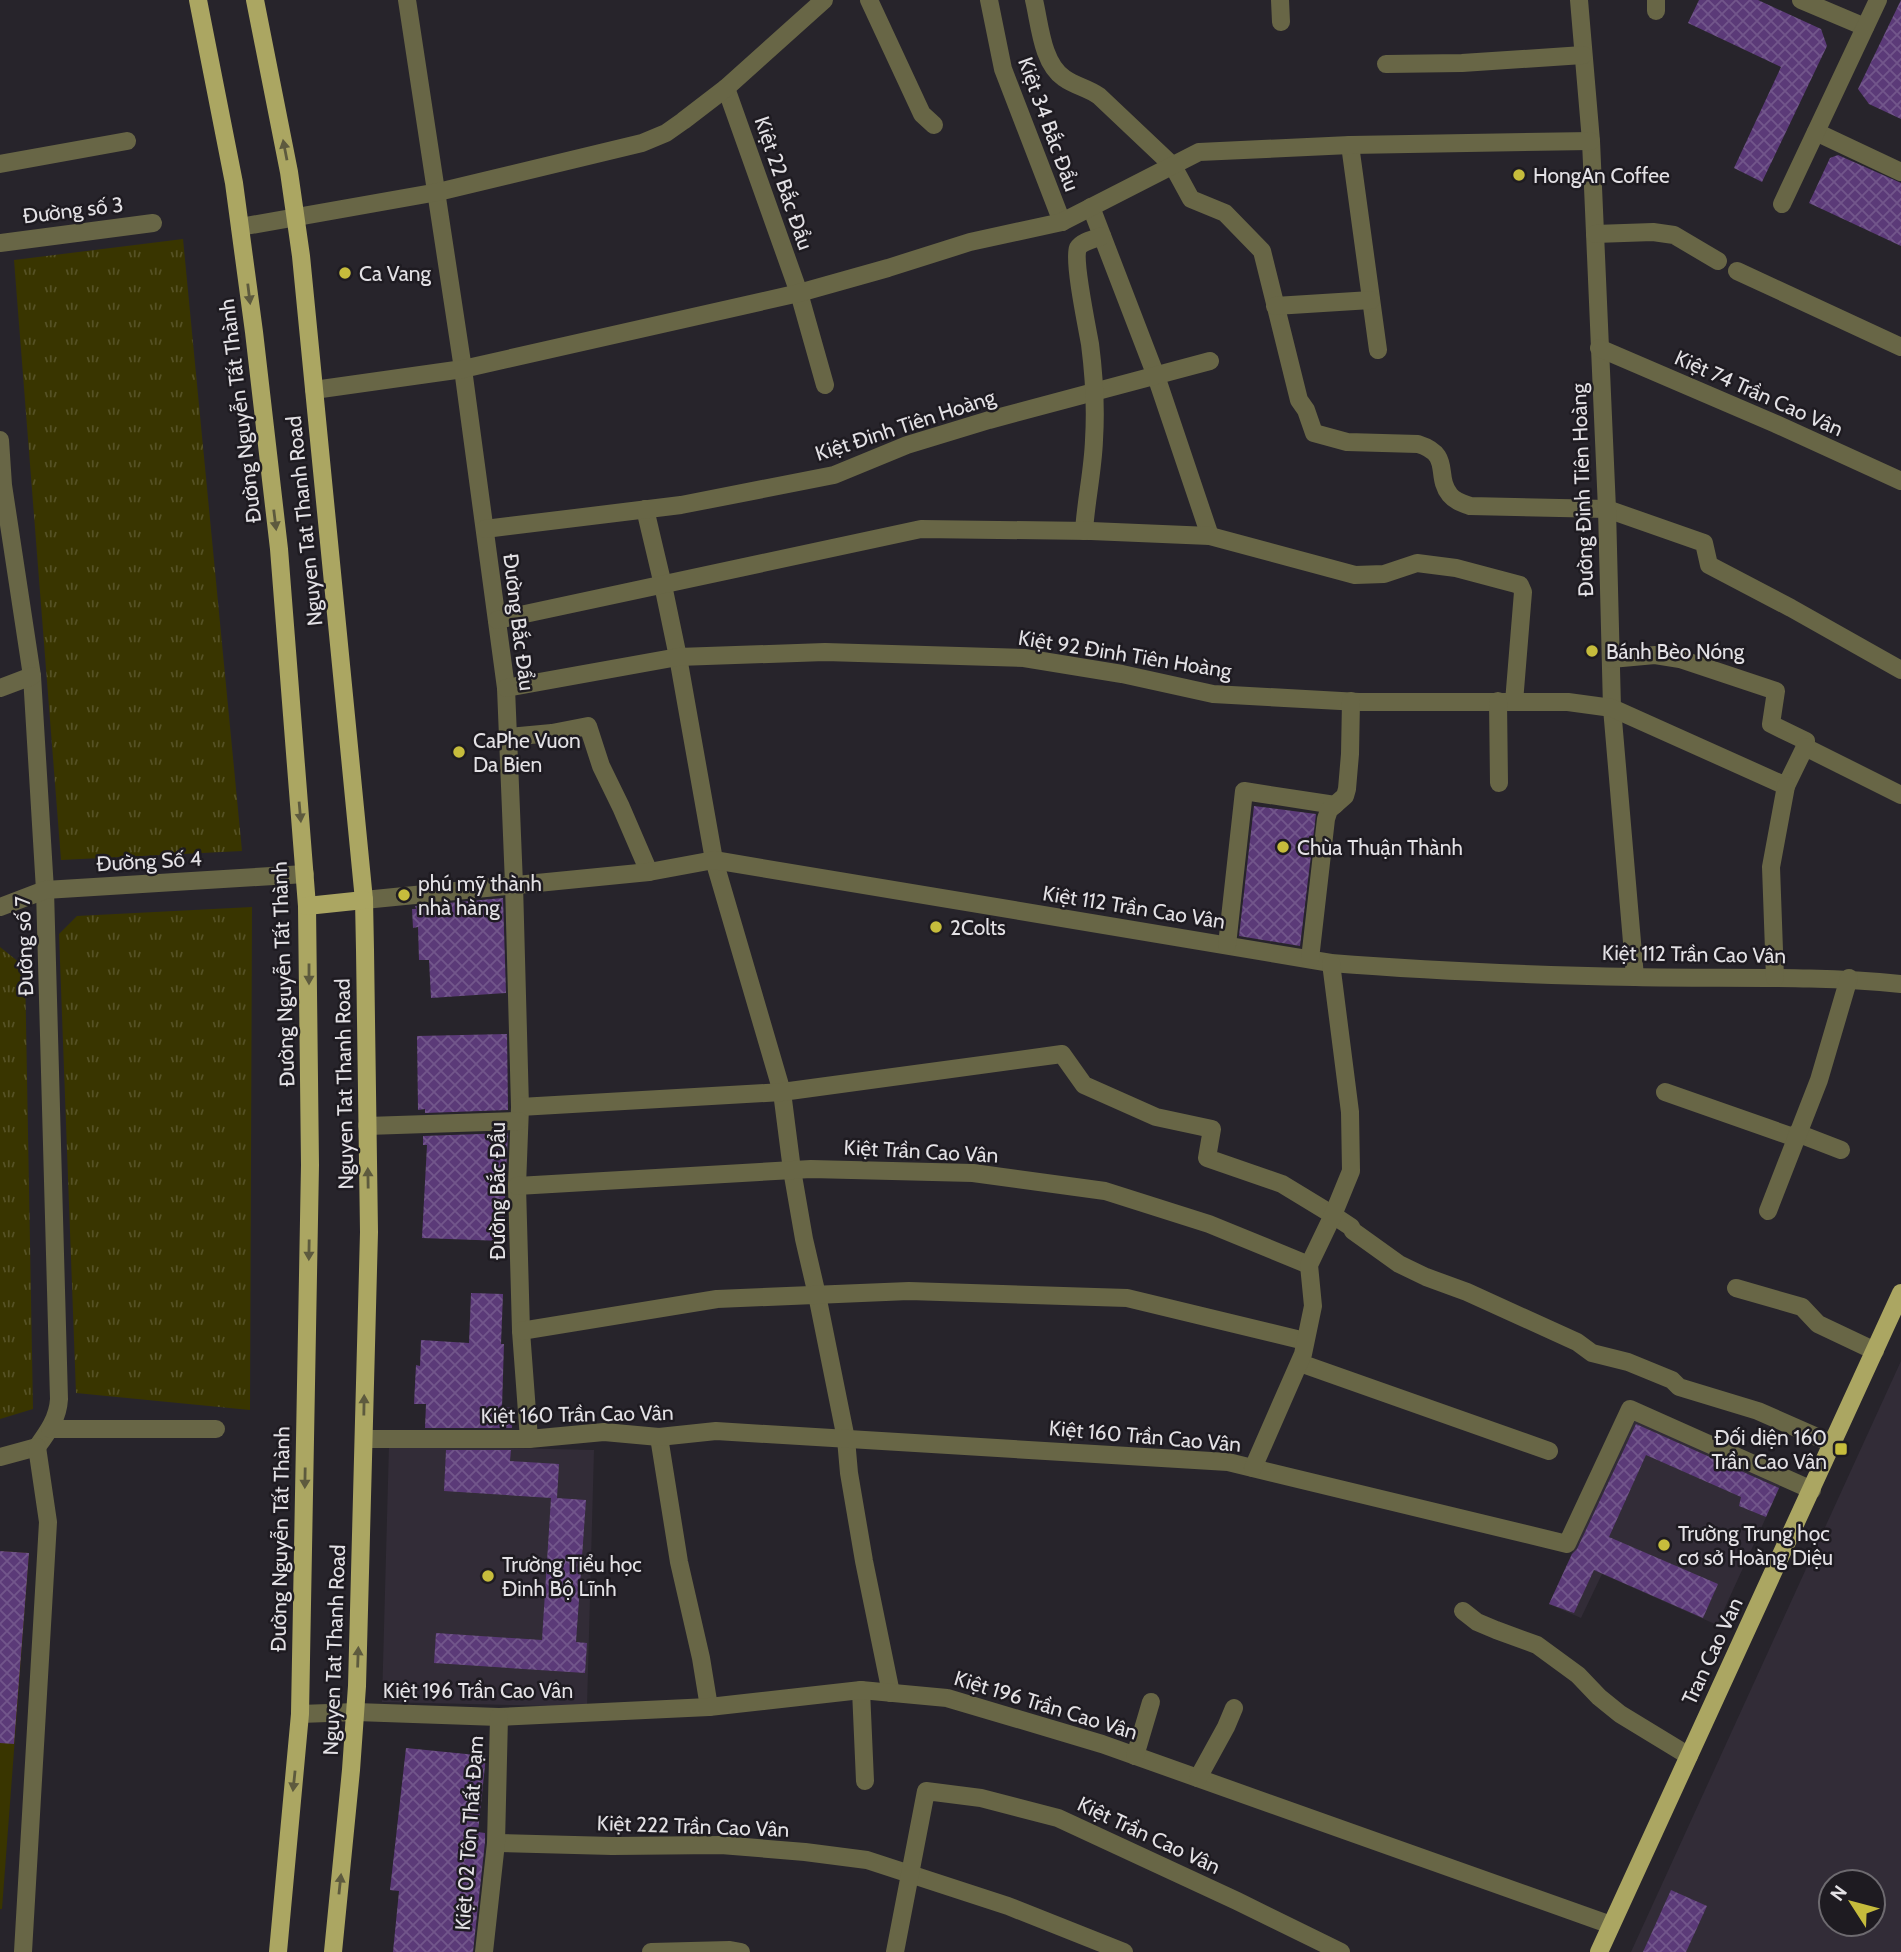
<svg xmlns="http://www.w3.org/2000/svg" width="1901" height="1952" viewBox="0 0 1901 1952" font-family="Cabin,sans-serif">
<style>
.built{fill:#322c37;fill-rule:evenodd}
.grass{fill:url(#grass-tufts)}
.park{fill:#393500}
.building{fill:url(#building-cross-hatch)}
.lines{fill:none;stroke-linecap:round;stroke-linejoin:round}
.minor{stroke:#686646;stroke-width:18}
.major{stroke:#aba662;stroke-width:18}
.oneway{fill:#5d5a3e}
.poi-dot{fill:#c6bc3c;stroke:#1e1b21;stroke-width:2.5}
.labels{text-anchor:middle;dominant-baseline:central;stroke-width:5;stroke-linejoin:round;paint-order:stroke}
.street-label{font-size:21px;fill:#e3e1e5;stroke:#1e1b21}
.poi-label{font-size:21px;fill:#e3e1e5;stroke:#1e1b21;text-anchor:start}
</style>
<defs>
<pattern id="grass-tufts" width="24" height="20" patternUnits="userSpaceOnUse" patternTransform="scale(1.75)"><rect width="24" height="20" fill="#393500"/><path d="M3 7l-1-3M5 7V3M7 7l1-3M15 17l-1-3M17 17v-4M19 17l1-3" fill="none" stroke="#565225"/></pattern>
<pattern id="building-cross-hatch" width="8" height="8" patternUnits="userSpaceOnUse" patternTransform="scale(1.75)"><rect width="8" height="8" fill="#5b3a78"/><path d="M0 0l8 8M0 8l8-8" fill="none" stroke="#72568b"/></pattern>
</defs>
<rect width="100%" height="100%" fill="#27242b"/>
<!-- built -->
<g class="built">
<path d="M1901,1361V1952H1631ZM1831,1882H1873V1924H1831Z"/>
<path d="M1635,1414L1783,1480L1717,1625L1602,1574L1581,1618L1549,1604Z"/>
<path d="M389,1445L594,1450L587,1707L382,1702Z"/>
</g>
<!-- grass -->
<g class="grass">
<path d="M183,239L242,851L61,860L14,260Z"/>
<path d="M252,907L250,1410L76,1393L59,934L77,916Z"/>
<path d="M0,947L25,967L33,1409L0,1419Z"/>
</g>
<!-- park -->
<path class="park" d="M0,1551L29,1553L2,1909H0Z"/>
<!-- building -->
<g class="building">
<path d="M1699,0H1758L1821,29L1827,46L1762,182L1734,168L1781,67L1688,23Z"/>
<path d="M1901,0V119L1869,104L1858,89Z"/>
<path d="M1838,155L1901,183V246L1809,203L1830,158Z"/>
<path d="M1254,806L1316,814L1300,946L1239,936Z"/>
<path d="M503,898L506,993L431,998L429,960H419L418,927L413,928L412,909H416L415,906Z"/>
<path d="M507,1034L508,1110L425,1113V1109L418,1110L417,1036Z"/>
<path d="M508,1133L503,1241L422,1238L427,1145H423V1136Z"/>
<path d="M471,1293L503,1294L501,1344H504L502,1407L513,1408L512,1428H425L426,1404H414L416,1365L420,1366L421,1340L469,1343Z"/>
<path d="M1636,1424L1779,1488L1766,1517L1739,1506L1741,1497L1646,1455L1609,1537L1718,1584L1703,1618L1594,1570L1574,1613L1549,1604L1572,1554L1577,1549Z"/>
<path d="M446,1450H511L510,1461L559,1464L557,1498L586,1500L576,1642L587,1643L585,1673L434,1663L436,1633L542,1640L551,1498L444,1491Z"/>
<path d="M0,1551L29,1553L14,1744L0,1743Z"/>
<path d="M406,1748L486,1756L478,1832L485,1833V1842L473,1952H393L399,1891L390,1890Z"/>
<path d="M1671,1890L1707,1906L1686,1952H1643Z"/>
</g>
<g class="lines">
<!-- minor -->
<g class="minor">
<path d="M407,0L463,369L506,688L514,884L520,1107L517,1186L521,1331L529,1439"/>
<path d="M869,0L922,114L934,125"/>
<path d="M989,0L1003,69L1062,222"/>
<path d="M1034,0C1040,25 1042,63 1064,78C1075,86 1088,88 1099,96L1173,166L1191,199L1225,213L1262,251L1299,400L1306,410L1314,433L1347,442L1418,444C1453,455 1434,475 1450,495C1455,501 1462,503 1470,506L1607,509L1704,543L1709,565L1791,608L1901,670"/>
<path d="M1280,0L1281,22"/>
<path d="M1579,0L1591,141L1607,509L1612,708L1635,977"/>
<path d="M1656,0V11"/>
<path d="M1801,0L1865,27"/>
<path d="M1386,64L1462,63L1583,55"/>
<path d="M726,88L799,293L825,385"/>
<path d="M1816,132L1901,172"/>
<path d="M1350,145L1378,350"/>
<path d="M0,164L127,141"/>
<path d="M1782,204L1878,0"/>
<path d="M1091,207L1156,376L1210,536"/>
<path d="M240,227L438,192L642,143L666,133L683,121L726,88L824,0"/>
<path d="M1595,234L1653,232L1674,235L1718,261"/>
<path d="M0,243L153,223"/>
<path d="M1737,271L1901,347"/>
<path d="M1275,306L1371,300"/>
<path d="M1599,348L1776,424L1901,481"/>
<path d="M314,390L463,369L799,293L888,268L970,242L1062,222L1199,152L1350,145L1591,141"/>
<path d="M0,440L3,485L32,676L45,890L59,1399C58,1418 48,1432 37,1447"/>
<path d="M645,509L663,585L678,657L714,860L782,1092L792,1170L804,1239L817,1295L846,1439L849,1473L864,1561L891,1693"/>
<path d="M485,529L681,505L834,475L907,445L989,420L1210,361"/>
<path d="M1084,531C1086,500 1093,470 1094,440C1096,408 1094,375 1090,344C1087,327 1073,260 1078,248C1082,241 1095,239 1102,236"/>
<path d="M497,620L921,529L1091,531L1210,536L1355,575L1384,574L1417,563L1456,568L1520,585L1523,592L1514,702"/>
<path d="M1611,659L1655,655L1680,659L1776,691L1771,724L1806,741L1805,747"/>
<path d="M0,688L32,676"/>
<path d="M506,688L678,657L825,652L1024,658L1122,674L1213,694L1359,702H1568L1612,708L1786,786L1805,747L1901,795"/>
<path d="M1498,701L1499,783"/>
<path d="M508,737L552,733L588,726L601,766L621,807L649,872"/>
<path d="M364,900L649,872L714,860L1331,963C1432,971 1534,975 1635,977C1724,979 1812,975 1901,984"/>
<path d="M0,907L45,890L305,874"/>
<path d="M1227,945L1244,791L1335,805"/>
<path d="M1310,959L1326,819L1329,810L1345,796L1347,789L1350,754L1351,701"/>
<path d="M1775,978L1771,867L1786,786"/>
<path d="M1665,1092L1796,1138"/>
<path d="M520,1107L782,1092L1062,1054L1084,1085L1156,1117L1212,1129L1207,1158L1282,1184L1333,1215L1351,1227L1353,1231L1399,1264L1426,1277L1467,1292L1577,1342L1592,1353L1628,1362L1672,1380L1679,1387L1758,1411L1833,1444"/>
<path d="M367,1126L519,1121"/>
<path d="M1797,1133L1841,1150"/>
<path d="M517,1186L811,1169L973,1173L1105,1191L1209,1224L1309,1265"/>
<path d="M1768,1211L1819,1080L1849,978"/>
<path d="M1736,1288L1802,1307L1818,1324L1875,1351"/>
<path d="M521,1331L717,1299L909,1291L1127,1298L1305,1341"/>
<path d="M1300,1363L1549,1451"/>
<path d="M50,1429H216"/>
<path d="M659,1437L679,1562L701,1658L709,1707"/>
<path d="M364,1439H529L604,1432L659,1437L716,1431L1228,1462L1567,1544L1630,1409L1812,1490"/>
<path d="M0,1457L37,1447"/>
<path d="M1253,1468L1303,1354L1313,1306L1309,1265L1333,1215L1351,1171L1350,1112L1331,963"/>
<path d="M1463,1611L1477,1622L1496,1630L1537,1645L1578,1675L1599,1697L1620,1714L1689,1756"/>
<path d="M861,1690L865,1781"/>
<path d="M300,1714L356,1712L499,1717L709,1707L861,1690L947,1698L1102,1744L1611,1925"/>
<path d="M1135,1756L1151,1702"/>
<path d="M1198,1778L1226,1727L1234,1708"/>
<path d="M496,1843L612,1846L721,1845L805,1852L867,1860L1008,1906L1124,1952"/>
<path d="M23,1952L48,1522L37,1447"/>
<path d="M484,1952L496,1843L499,1717"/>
<path d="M651,1952L730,1950L741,1952"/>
<path d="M895,1952L926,1791L981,1798L1058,1818L1237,1901L1341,1952"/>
</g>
<!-- major -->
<g class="major">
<path d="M198,0L234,183L254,332L279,549L307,906L310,1165L300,1714L278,1952"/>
<path d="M255,0L289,172L301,256L364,900L365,950L369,1232L357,1686L351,1770L333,1952"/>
<path d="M307,906L364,900"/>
<path d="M1599,1952L1901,1293"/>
</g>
</g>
<!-- one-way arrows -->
<defs><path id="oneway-solid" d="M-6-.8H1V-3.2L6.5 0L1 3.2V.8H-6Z" transform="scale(1.75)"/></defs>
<g class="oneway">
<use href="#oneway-solid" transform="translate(285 150) rotate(-101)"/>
<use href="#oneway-solid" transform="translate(249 294) rotate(83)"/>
<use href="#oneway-solid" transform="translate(275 520) rotate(83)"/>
<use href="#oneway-solid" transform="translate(300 812) rotate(85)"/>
<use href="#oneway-solid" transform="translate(309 974) rotate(90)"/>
<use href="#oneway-solid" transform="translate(368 1178) rotate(-91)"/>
<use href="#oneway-solid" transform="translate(309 1250) rotate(91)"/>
<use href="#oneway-solid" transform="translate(364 1405) rotate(-89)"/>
<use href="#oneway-solid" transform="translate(305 1478) rotate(91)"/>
<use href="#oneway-solid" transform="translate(358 1657) rotate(-88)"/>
<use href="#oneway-solid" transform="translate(294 1781) rotate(96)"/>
<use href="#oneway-solid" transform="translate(340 1884) rotate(-84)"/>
</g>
<!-- markers -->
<g class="poi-dot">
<circle cx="1519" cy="175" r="7"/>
<circle cx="345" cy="273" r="7"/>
<circle cx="1592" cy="651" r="7"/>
<circle cx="459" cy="752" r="7"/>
<circle cx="1283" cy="847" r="7"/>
<circle cx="404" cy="895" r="7"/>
<circle cx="936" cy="927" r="7"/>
<rect x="1834" y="1442" width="14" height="14" rx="3.5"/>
<circle cx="1664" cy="1545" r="7"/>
<circle cx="488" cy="1576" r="7"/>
</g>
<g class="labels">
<!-- street labels -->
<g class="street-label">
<text transform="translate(1049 124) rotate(70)">Kiệt 34 Bắc Đẩu</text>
<text transform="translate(784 183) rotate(71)">Kiệt 22 Bắc Đẩu</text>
<text transform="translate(73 210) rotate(-7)">Đường số 3</text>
<text transform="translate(1759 393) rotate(24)">Kiệt 74 Trần Cao Vân</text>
<text transform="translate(240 411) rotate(-97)">Đường Nguyễn Tất Thành</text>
<text transform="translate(905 425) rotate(-18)">Kiệt Đinh Tiên Hoàng</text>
<text transform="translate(1582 490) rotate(-92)">Đường Đinh Tiên Hoàng</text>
<text transform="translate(304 521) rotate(-96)">Nguyen Tat Thanh Road</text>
<text transform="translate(519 622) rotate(83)">Đường Bắc Đẩu</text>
<text transform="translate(1125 654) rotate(9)">Kiệt 92 Đinh Tiên Hoàng</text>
<text transform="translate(149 861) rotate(-3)">Đường Số 4</text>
<text transform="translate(1134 907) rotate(9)">Kiệt 112 Trần Cao Vân</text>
<text transform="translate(24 946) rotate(-92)">Đường số 7</text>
<text transform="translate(1694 954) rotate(1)">Kiệt 112 Trần Cao Vân</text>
<text transform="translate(283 974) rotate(-92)">Đường Nguyễn Tất Thành</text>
<text transform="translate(344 1084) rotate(-91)">Nguyen Tat Thanh Road</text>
<text transform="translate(921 1151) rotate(3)">Kiệt Trần Cao Vân</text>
<text transform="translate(497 1191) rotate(-90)">Đường Bắc Đẩu</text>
<text transform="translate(577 1414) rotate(-1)">Kiệt 160 Trần Cao Vân</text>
<text transform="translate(1145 1436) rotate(5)">Kiệt 160 Trần Cao Vân</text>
<text transform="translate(280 1539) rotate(-89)">Đường Nguyễn Tất Thành</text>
<text transform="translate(334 1650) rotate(-88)">Nguyen Tat Thanh Road</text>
<text transform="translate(1712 1651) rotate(-65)">Tran Cao Van</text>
<text x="478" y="1690">Kiệt 196 Trần Cao Vân</text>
<text transform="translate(1046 1705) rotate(17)">Kiệt 196 Trần Cao Vân</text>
<text transform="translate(693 1826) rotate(2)">Kiệt 222 Trần Cao Vân</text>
<text transform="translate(469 1833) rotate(-86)">Kiệt 02 Tôn Thất Đạm</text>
<text transform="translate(1149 1835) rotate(25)">Kiệt Trần Cao Vân</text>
</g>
<!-- poi labels -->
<g class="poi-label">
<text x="1533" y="175">HongAn Coffee</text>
<text x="359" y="273">Ca Vang</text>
<text x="1606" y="651">Bánh Bèo Nóng</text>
<text x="473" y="740">CaPhe Vuon<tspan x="473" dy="24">Da Bien</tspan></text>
<text x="1297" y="847">Chùa Thuận Thành</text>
<text x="418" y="883">phú mỹ thành<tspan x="418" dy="24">nhà hàng</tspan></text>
<text x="950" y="927">2Colts</text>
<text x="1827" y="1437" text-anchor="end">Đối diện 160<tspan x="1827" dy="24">Trần Cao Vân</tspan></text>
<text x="1678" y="1533">Trường Trung học<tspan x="1678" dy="24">cơ sở Hoàng Diệu</tspan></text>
<text x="502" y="1564">Trường Tiểu học<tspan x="502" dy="24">Đinh Bộ Lĩnh</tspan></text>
</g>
</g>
<!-- north arrow -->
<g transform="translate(1852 1903) rotate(306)"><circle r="33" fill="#1e1b21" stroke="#6d6a6f" stroke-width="2"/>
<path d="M0-5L12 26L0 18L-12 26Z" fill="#c6bc3c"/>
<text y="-10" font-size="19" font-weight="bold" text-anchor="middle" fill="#e3e1e5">N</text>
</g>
</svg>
